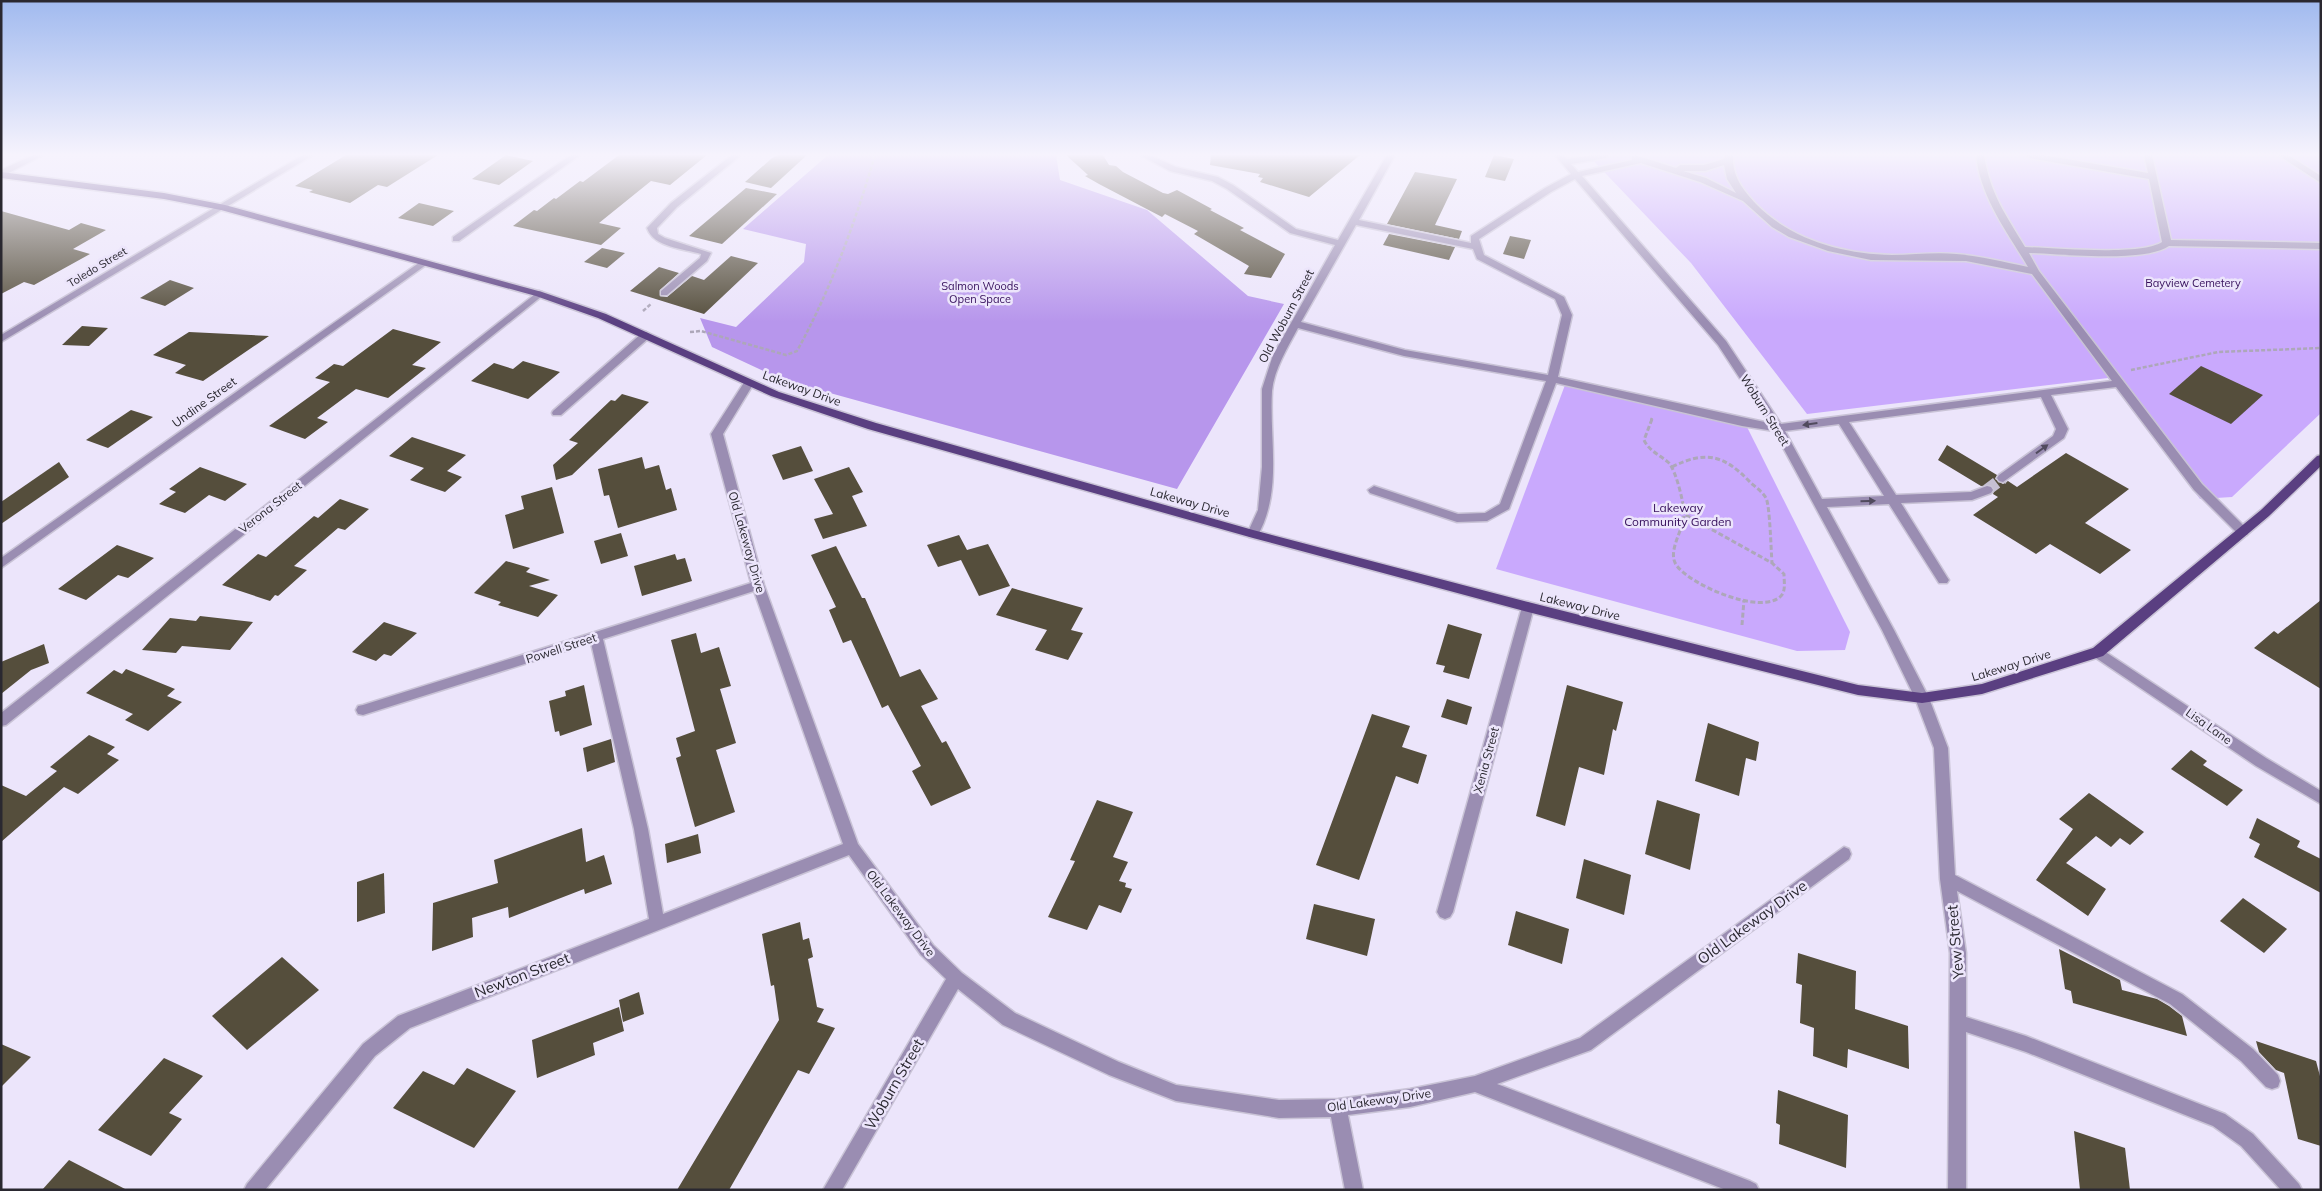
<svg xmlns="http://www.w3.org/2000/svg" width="2322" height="1191" viewBox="0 0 2322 1191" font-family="Mulish,sans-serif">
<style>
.green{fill:#c9a9fd}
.forest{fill:#b796ec}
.building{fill:#554e3c}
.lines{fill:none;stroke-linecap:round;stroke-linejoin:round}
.minor-tunnel{stroke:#c5bfd2;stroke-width:12;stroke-dasharray:12 6;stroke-linecap:butt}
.minor-casing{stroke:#c9c3d6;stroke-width:3}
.major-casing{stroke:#c9c3d6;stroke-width:3}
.path-far1{stroke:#ada7b9;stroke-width:2.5;stroke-dasharray:4 2;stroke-linecap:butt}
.path{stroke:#ada7b9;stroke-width:3;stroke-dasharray:5 2.5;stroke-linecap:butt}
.minor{fill:#9a8db2;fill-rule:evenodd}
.major{fill:#5a3f81;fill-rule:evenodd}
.oneway{fill:#514b5e}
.labels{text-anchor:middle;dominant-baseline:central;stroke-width:5;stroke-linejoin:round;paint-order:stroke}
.far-street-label{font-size:11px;fill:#2a2830;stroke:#ece5fb}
.far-park-label{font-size:11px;fill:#36105c;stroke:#ece5fb}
.street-label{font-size:12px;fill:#2a2830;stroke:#ece5fb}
.park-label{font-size:12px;fill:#36105c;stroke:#ece5fb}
.near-street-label{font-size:15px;fill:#2a2830;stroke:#ece5fb}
</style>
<rect width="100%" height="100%" fill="#ece5fb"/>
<!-- green -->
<g class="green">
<path d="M1588,155H2321V413L2232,497L2200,499L2108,378L1807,414L1691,263Z"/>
<path d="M1565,385L1747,427L1850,632L1845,650L1797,651L1496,569Z"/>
</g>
<!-- forest -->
<path class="forest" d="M828,155H1056L1060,180L1147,210L1248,296L1284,304L1177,489L783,380L712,347L700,318L736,327L804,262L806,244L743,229Z"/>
<!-- building -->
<g class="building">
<path d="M346,155H438L387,187L378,185L350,203L309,192L313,190L295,186Z"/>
<path d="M506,155L533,161L499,185L472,179Z"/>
<path d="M619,155H707L670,185L651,181L599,223L621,228L601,245L513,226L534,210L537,211L554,198L556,199L580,181L583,182Z"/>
<path d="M779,155H807L771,188L745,182L772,158Z"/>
<path d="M1066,155H1103L1109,165L1116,166L1123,172L1163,193L1168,194L1177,190L1212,209L1210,210L1244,228L1240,230L1285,254L1271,278L1244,274L1249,266L1194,234L1198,231L1165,214L1162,217L1099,184L1085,176L1088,175Z"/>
<path d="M1211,155H1360L1309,197L1260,182L1263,178L1258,177L1260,174L1210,165Z"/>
<path d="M1494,155L1514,159L1505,181L1485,177Z"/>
<path d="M1415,172L1457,179L1435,225L1462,231L1459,239L1387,224Z"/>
<path d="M746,188L777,194L722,244L689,236Z"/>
<path d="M419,203L454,211L433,226L398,218Z"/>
<path d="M1,211L69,230L81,223L106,230L73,249L90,254L34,285L24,282L1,294Z"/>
<path d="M1389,234L1455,247L1449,260L1383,245Z"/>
<path d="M1510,236L1531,240L1524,259L1503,254Z"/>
<path d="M602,248L625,253L607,268L584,262Z"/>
<path d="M731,256L758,263L704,314L630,291L659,267L679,273L660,290V296L667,297L692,276L704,280Z"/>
<path d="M170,280L194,288L165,306L140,298Z"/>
<path d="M82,326L108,328L89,346L62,345Z"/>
<path d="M393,329L441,342L412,365L426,368L388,398L356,389L317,418L328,422L305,439L269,426L330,382L315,378L334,364L343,366Z"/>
<path d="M189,332L269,336L203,381L175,373L186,365L153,355Z"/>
<path d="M523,361L560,372L528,399L471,381L494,363L513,369Z"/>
<path d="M2201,366L2263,395L2231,424L2169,394Z"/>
<path d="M622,394L649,402L572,475L556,480L553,465L578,443L569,440L611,400L615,401Z"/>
<path d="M131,410L153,417L108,448L86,440Z"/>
<path d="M412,437L466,455L447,471L462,477L445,492L410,480L424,468L389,456Z"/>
<path d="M1947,445L1997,475L1995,479L2003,484L2008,481L2017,487L2066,453L2129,489L2085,523L2131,550L2100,574L2050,544L2036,554L1973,515L1998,497L1993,494L1995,489L1991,485L1981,486L1938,460Z"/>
<path d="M801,446L813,471L783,480L772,455Z"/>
<path d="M642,457L645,469L659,465L666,490L671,488L677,510L618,528L609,495L604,496L598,469Z"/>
<path d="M59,462L69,477L1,524V502Z"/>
<path d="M200,467L247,484L225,501L209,495L185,513L159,504L176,492L169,489Z"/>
<path d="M849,467L863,492L852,496L867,526L823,539L814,519L833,514L814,479Z"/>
<path d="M552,487L564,533L513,549L505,515L524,509L521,496Z"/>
<path d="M340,499L369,509L345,530L338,528L294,566L307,570L278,596L275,595L270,601L222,585L258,554L266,557L314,516L318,518Z"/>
<path d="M621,533L628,556L601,564L594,541Z"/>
<path d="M959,535L967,550L988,544L1010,586L979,596L961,560L938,567L927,545Z"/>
<path d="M117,545L154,558L128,578L118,575L86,600L58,589Z"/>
<path d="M836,546L862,598H865L900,677L920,669L938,699L921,706L942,743L946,741L971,788L931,806L912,771L921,766L888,705L882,708L851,640L843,643L829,610L836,607L811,555Z"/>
<path d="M675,554L677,560L685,558L692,581L642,596L634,566Z"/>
<path d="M506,561L530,568L526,572L550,580L529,586L558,595L538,617L498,605L501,602L474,593Z"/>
<path d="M1012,588L1083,608L1071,630L1083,633L1068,660L1035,650L1047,630L996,615Z"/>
<path d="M2321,600V689L2254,648L2274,631L2278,634Z"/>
<path d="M200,616L253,622L230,650L182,646L176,653L142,650L170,618L196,621Z"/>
<path d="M384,622L417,633L391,656L384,654L376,661L352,652Z"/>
<path d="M1448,624L1482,634L1469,679L1443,672L1445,666L1436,664Z"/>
<path d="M696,633L701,653L719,647L731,686L720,689L736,743L716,750L735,812L695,827L676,758L681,756L676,738L695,731L671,640Z"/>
<path d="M44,644L49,663L31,670L1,694V662Z"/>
<path d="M126,669L175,689L167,696L182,702L148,731L125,720L133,714L86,693L114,670L122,674Z"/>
<path d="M584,685L592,725L560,736L559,731L555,732L549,701L566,696L565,691Z"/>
<path d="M1567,685L1623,702L1616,731L1613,729L1604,775L1579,767L1565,826L1536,816Z"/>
<path d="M1447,699L1472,707L1467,725L1441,717Z"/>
<path d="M1372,714L1410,726L1402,747L1427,755L1418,784L1396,776L1359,880L1316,865Z"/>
<path d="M1708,723L1759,742L1756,761L1746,758L1739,796L1695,781Z"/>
<path d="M89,735L115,747L107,754L119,760L78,794L64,787L1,842V785L26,796L57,771L50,767Z"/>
<path d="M611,739L615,762L587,772L583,748Z"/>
<path d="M2191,750L2207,761L2203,765L2243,790L2227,806L2171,769Z"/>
<path d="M2089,793L2144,832L2130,845L2120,838L2111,847L2096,836L2066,863L2106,889L2088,916L2036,880L2073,829L2059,819Z"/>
<path d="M1097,800L1133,812L1113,857L1128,862L1119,881L1126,883L1125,887L1132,889L1121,913L1099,905L1087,930L1048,917L1075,861L1070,860Z"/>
<path d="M1657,800L1700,814L1690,870L1645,854Z"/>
<path d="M2257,818L2300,841L2297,847L2321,859V893L2254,857L2260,844L2249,838Z"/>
<path d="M582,828L586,862L604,855L612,884L585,894L584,889L509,918L508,907L472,918L473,937L432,951L433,903L498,883L494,860Z"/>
<path d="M698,834L701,853L667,863L665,844Z"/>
<path d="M1584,859L1631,875L1624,915L1576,898Z"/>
<path d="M384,873L385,913L357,922V882Z"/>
<path d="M2243,898L2287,929L2264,953L2220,921Z"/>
<path d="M1314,904L1375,919L1367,956L1306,939Z"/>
<path d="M1516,911L1569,929L1562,964L1508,945Z"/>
<path d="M800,922L803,940L809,938L813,957L808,959L817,1007L824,1009L817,1022L835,1028L809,1074L798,1070L729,1190H677L779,1020L774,985L771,986L762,934Z"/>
<path d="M2059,949L2120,980L2122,990L2157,999L2169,1006L2182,1016L2187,1036L2073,1003L2071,991L2065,989Z"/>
<path d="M1798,953L1856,971L1855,1009L1908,1026L1909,1069L1848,1049L1847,1068L1813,1056L1814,1028L1800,1023L1802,985L1796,983Z"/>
<path d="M282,957L319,990L247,1050L212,1016Z"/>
<path d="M639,992L644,1014L623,1022L619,1000Z"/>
<path d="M619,1007L624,1031L593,1043L595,1055L537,1078L532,1040Z"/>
<path d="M2256,1041L2316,1061L2321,1080V1146L2298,1139L2284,1073L2276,1070L2259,1052Z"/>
<path d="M1,1044L31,1057L1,1087Z"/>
<path d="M164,1058L203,1076L169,1113L182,1119L151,1156L98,1130Z"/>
<path d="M467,1068L516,1091L474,1148L393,1108L423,1071L454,1085Z"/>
<path d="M1778,1090L1848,1115L1846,1168L1779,1144L1780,1125L1776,1123Z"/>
<path d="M2074,1131L2125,1148L2130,1190H2080Z"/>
<path d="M69,1160L127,1190H42Z"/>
</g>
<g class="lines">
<!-- minor-tunnel -->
<path class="minor-tunnel" d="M1987,490L2003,478"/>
<defs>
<g id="minor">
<path d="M33,155H43L1,177V170Z"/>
<path d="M303,155H313L1,342V335Z"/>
<path d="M571,155H580L459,241H453V237Z"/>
<path d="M732,155H741L677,207L657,228L658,234L665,238L711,253L707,261L667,295H661V291L700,258L701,254C684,249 653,247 647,228L671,203Z"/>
<path d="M1140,155H1150L1176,167L1218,177L1233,185L1296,229L1338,240L1387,155H1395L1359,220L1471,243V236L1545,188L1571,174L1555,155H1563L1567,159L1592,155H1610L1606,158L1571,164L1578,172L1632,160V156L1635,155L1676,168L1680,165H1704L1724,159L1725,155H1733C1732,176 1742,189 1756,204C1791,240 1843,254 1892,255C1913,255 1935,252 1956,254C1981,256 2004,262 2028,267C2008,233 1980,197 1976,155H1984C1990,194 2006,215 2025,247C2055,248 2141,256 2162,242L2149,179L2029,158L2025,155H2043L2148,173L2144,155H2152L2171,240L2321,243V249L2169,246C2144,263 2062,254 2029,253L2039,271L2202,484L2247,529L2249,532L2247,535H2239L2194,490L2116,387L2051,395L2068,429L2064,438L2003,482L1999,481L1997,478L1999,475L2053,436L2056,429L2041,397L1849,422L1896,495L1971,492L1987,486L1991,487L1993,490L1991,493L1972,500L1901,503L1947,577L1949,580L1947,583H1939L1889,504L1827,507L1894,630L1929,698L1948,748L1955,875L2182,994L2253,1049L2278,1075L2280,1081L2278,1087L2272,1089L2266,1087L2241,1061L2170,1004L1957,891L1966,953V1017L2026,1036L2225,1114L2253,1134L2299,1184L2302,1190H2281L2241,1146L2213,1126L2026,1052L1966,1032V1190H1948L1950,953L1940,879L1934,748L1915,698L1882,630L1774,431L1742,426L1556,383L1509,509L1487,521L1457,522L1370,493L1368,490L1374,486L1458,514L1485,513L1500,504L1546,381L1404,356L1298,328C1288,347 1274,369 1272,391C1269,440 1283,491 1257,537H1249L1247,534L1258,510L1262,467V389L1273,355L1335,245L1290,233L1227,189L1212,181L1170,171ZM1641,163L1700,182L1743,201L1772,227L1789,237L1828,251L1871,260L1966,261L2032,274L2112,381L1781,424L1726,341L1582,176ZM1724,165L1727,179L1736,193L1706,178L1683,171H1705ZM1575,179L1718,345L1769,423L1558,377L1572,315L1564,297L1484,255L1479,239L1551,192ZM1356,225L1473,249L1477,259L1555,299L1562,315L1548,375L1405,350L1301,322ZM1839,424L1884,496L1822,499L1785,431Z"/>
<path d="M2278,155H2288L2321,176V183Z"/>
<path d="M423,260L426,261V265L1,568V558Z"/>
<path d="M539,291L542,292V296L6,725L1,726V713Z"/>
<path d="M646,332L651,335L650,337L561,415H553L552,413L553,411L642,333Z"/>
<path d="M749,380L754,383L723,434L764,585L858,844L933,945L962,973L1015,1013L1119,1062L1176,1085L1279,1100L1338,1099L1410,1089L1475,1076L1580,1038L1844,847L1849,849L1851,854L1849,859L1591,1050L1497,1084L1750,1181L1756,1184L1759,1190H1726L1475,1092L1410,1107L1348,1115L1363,1190H1345L1331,1117L1279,1118L1176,1101L1109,1075L1003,1025L958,989L842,1190H823L946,979L921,955L849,855L410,1028L375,1056L265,1190H244L247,1184L363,1044L398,1016L649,919L634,829L591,643L363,715L358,714L356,710L358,706L363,705L751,583L711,434L745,381ZM754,591L843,844L663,914L648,829L603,639Z"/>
<path d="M1528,602L1532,604L1534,607L1453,912L1450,917L1445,919L1440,917L1437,912L1522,607L1524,604Z"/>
<path d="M2098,647L2266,758L2321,791V804L2256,766L2093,656L2091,652L2093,648Z"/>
</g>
<path id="major" d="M1,172L164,193L225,205L542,292L606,314L779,392L876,423L1253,530L1528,602L1858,685L1922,693L1982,684L2093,648L2261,510L2317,456L2321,455V466L2269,516L2103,656L1982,694L1922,703L1858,695L1528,612L1253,538L868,429L771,396L598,318L536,296L221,210L164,199L1,178Z"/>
</defs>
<!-- minor casing -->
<use href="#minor" class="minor-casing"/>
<!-- major casing -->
<use href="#major" class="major-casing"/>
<!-- path-far1 -->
<g class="path-far1">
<path d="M643,311L652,303"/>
<path d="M690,332L701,331L786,355L797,351C831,289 855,223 875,155"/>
<path d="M2131,370L2218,352L2321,348"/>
<path d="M1651,420L1652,418"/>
</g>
<!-- path -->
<g class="path">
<path d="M1652,419L1644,440C1649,451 1660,455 1669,463C1676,471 1684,503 1684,514C1684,530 1666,552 1677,566C1691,585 1761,616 1781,596C1786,591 1784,581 1784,574L1772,563L1684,514"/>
<path d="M1672,467C1706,450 1724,455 1750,482C1754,486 1763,492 1766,498C1770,506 1771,551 1772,563"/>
<path d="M1742,625L1744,600"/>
</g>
<!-- minor -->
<use href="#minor" class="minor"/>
<!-- major -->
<use href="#major" class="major"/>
</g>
<!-- one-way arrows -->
<defs><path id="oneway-solid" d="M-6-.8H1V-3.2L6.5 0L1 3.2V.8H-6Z" transform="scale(1.25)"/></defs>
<g class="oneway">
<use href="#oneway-solid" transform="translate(1810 424) rotate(172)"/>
<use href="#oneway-solid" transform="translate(2042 449) rotate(-36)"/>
<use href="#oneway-solid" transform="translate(1868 501) rotate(-2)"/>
</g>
<!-- sky -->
<linearGradient id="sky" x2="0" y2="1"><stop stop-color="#a1baef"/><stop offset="0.48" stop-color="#f6f3fd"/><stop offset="1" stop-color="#f6f3fd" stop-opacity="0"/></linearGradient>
<rect width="2322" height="322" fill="url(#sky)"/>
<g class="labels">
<!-- far-street labels -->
<g class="far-street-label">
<text transform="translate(97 267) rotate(-31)">Toledo Street</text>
</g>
<!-- far-park labels -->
<g class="far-park-label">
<text x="2193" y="283">Bayview Cemetery</text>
<text x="980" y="286">Salmon Woods<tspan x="980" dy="13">Open Space</tspan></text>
</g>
<!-- street labels -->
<g class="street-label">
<text transform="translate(1286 316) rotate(-62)">Old Woburn Street</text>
<text transform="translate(802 388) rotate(20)">Lakeway Drive</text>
<text transform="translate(204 402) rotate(-36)">Undine Street</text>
<text transform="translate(1765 410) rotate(58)">Woburn Street</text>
<text transform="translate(1190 502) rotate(16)">Lakeway Drive</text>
<text transform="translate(270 507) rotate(-38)">Verona Street</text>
<text transform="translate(747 542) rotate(74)">Old Lakeway Drive</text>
<text transform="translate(1580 606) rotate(14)">Lakeway Drive</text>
<text transform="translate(561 648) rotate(-18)">Powell Street</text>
<text transform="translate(2011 665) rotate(-17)">Lakeway Drive</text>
<text transform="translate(2209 726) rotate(35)">Lisa Lane</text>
<text transform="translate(1486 760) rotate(-75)">Xenia Street</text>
<text transform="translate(901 913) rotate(53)">Old Lakeway Drive</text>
<text transform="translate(1379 1100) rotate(-8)">Old Lakeway Drive</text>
</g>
<!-- park labels -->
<g class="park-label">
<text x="1678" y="507">Lakeway<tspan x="1678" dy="14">Community Garden</tspan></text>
</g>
<!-- near-street labels -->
<g class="near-street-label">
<text transform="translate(1752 922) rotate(-36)">Old Lakeway Drive</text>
<text transform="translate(1955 942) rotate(-95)">Yew Street</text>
<text transform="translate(522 975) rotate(-21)">Newton Street</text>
<text transform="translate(894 1084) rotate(-60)">Woburn Street</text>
</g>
</g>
<!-- border -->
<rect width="2322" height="1191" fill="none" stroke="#2a2830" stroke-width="5"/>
</svg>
